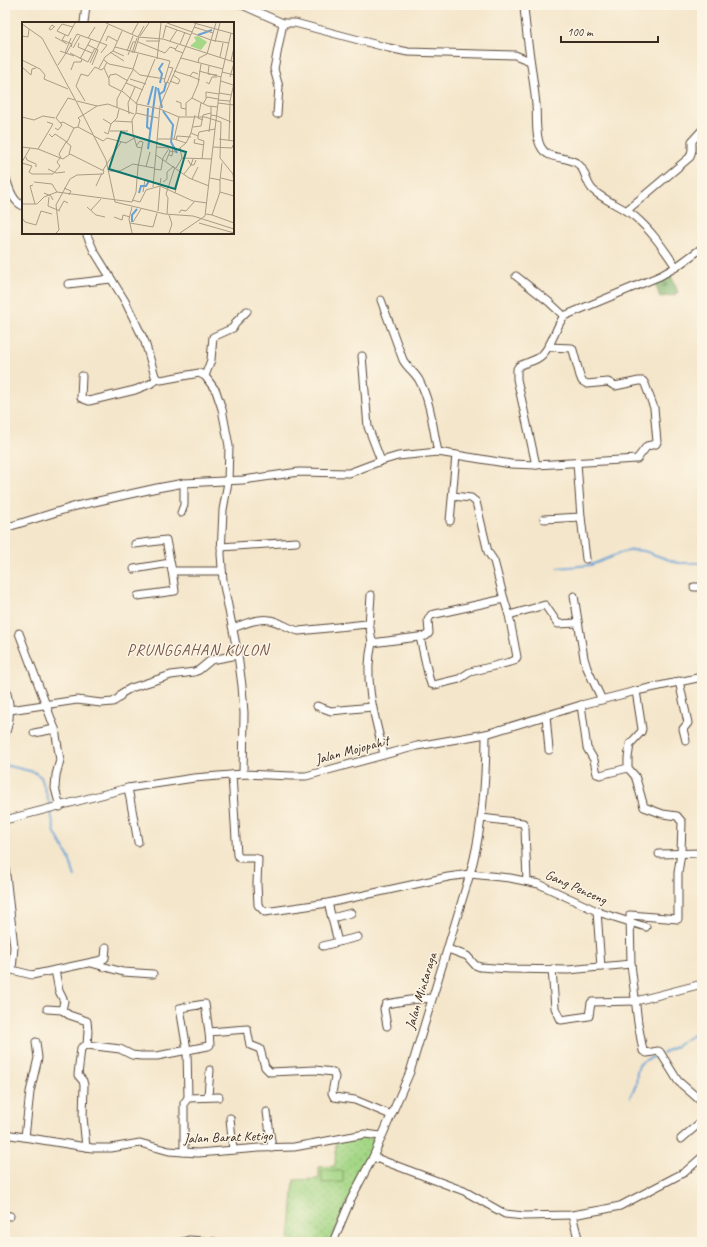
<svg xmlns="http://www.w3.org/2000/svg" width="707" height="1247" viewBox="0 0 707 1247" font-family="Caveat,sans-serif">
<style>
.grass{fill:url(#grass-dots);stroke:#708052}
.forest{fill:url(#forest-firs);stroke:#5f7148}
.pitch{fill:#a4d786;stroke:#708052}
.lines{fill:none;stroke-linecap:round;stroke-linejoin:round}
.stream{stroke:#65a1d5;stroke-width:2}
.minor-casing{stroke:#574638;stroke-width:9}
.minor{stroke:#fff;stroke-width:7}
.labels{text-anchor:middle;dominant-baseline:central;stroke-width:3;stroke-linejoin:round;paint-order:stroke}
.street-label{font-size:14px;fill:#3b2a1e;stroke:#fcf5e5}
.quarter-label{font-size:16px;letter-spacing:1px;fill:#76554c;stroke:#fcf5e5}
.inset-river{fill:none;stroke:#65a1d5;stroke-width:2}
.inset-road{fill:none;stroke:#aa9b86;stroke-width:1}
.view{fill:#0f766e;fill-opacity:0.15;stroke:#0f766e;stroke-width:2}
.inset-edge{fill:none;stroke:#3b2a1e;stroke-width:2}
</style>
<defs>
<pattern id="grass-dots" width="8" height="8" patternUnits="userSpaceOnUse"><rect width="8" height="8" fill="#a4d786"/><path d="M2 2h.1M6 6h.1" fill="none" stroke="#8eb973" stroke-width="1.8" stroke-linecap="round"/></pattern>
<pattern id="forest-firs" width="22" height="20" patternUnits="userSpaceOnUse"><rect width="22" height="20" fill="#83b873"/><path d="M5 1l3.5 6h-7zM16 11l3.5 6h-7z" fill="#6c965e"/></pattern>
</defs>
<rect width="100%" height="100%" fill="#fcf5e5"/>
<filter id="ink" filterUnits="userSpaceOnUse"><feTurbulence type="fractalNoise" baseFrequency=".025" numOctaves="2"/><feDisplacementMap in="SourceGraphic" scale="8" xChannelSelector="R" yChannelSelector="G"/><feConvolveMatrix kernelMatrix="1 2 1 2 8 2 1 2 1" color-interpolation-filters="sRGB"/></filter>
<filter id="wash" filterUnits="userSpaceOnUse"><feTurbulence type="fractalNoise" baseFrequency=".012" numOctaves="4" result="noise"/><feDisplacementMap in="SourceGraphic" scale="16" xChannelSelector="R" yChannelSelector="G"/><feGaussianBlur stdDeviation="0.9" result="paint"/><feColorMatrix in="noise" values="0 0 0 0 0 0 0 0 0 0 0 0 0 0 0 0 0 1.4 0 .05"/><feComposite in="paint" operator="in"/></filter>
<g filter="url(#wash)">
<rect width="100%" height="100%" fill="#f4e6cb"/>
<!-- grass -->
<path class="grass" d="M362,1136L371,1138L373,1140V1144L330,1242H289L294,1180L319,1179V1167L335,1166L336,1141Z"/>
<!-- forest -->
<path class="forest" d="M671,276L678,292L675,295L660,297L655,283Z"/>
<!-- pitch -->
<path class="pitch" d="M322,1171H343V1182L322,1183Z"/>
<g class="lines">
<!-- stream -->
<g class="stream">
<path d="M558,568L591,565L623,552L634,550L644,551L678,563H702"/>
<path d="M5,765L34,772L41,777L49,802L55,833L69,858L75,877"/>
<path d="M663,1053L676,1046L702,1029"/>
<path d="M630,1097L636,1085L637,1071L639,1065L645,1060L659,1055"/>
</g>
</g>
</g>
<g filter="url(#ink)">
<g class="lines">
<defs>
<g id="minor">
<path d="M242,5L283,23H295L310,27L389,48L408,52L515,55L530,61"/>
<path d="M524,5C526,39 533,71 536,105C537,117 535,137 541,147C548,161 567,155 578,164C586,170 585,182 593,190C605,201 621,206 634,216C651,230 664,249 676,267"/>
<path d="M84,23L86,5"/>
<path d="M277,114L279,87L274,69L283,23"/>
<path d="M5,176C9,187 12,201 23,206"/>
<path d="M626,211L690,157L692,150V141L702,130"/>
<path d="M86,233L94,251L125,301L145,342L155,376L157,379L161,380L199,373L205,376L216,391L222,409L229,446L228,482L223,510L221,554L223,581L238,655L242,686L244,713L243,774"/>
<path d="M516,276L549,302L564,316"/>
<path d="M68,284L111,279"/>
<path d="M381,300L403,360C408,369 416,373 420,382C431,403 433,429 438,452"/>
<path d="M362,356L368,427L381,461"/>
<path d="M82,376L81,398L89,401L135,390L150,384L157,379"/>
<path d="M205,376L211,360L213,337L233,328L236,322L247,311"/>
<path d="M577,463L581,517L586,559"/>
<path d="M536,465L517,379V369L519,366C526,362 537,361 542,355C553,344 555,328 564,316L660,276L676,267L702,248"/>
<path d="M453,496L471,498L476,502L488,552L494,561L504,599"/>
<path d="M181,513L184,505V483"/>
<path d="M544,519L581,517"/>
<path d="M450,521L456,455"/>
<path d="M5,528L76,506L157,488L184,483L243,480L299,472L349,473L381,461L398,456L438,452L511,464L536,465L637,459L647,446L656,444L657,442L654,408L645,384L643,381H639L615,386L608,382L587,384L582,381L580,376L573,350L572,348L548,347"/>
<path d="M135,544L166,540L172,571H222"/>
<path d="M221,547L296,542"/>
<path d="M134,569L170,563"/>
<path d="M694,587H702"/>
<path d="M138,596L175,591L172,571"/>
<path d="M574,596L584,658L587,668L602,700"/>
<path d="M369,625L371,595"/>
<path d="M233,628C244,624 258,618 270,620C280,622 289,629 299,631L367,624L370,628L372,643L426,636L429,633L428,620L431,615L504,599L509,615"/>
<path d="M19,633L55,729L60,760L56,775L55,788L60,807"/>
<path d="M420,637L429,678L431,684L434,685L459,679L470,672L514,661L517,657L509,615L545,605L558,624L577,623"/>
<path d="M372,643C363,681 375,718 384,754"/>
<path d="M679,681L688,723L683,729L686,741"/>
<path d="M5,687C11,704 11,719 5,735"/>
<path d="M581,705L587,748L594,760L597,774L600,775L628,768"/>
<path d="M317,706L331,711L372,707"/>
<path d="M10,710L77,700L101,703L113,702L119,698L122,693L131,688L171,675L194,672L199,670L211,660L238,655"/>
<path d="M546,715L549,750"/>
<path d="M34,733L55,729"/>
<path d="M232,775L237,855L240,858H254L258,859L257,884L258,905L265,912L328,903L448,877L470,874L510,878L539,884L601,913L646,927"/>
<path d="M128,788L138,842"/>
<path d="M482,818L523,823L525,828L527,881"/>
<path d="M5,820L128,788L194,778L243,774L292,776H306L417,746L486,734L581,705L636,691L702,677"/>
<path d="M659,854L702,853"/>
<path d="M5,866L14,947L12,970L32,975L102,960L105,958L106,947"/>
<path d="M597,911L601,967"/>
<path d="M332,918L351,913"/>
<path d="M338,942L358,937"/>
<path d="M323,946L338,942L328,903"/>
<path d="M448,949L467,956L475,965L480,967L509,969L568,970L631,964L630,915L678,919V873L681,853L682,822L677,816L663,814L644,807L637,782L635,776L628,768V758L630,744L641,732L642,729L636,691"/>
<path d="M91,963L123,972L153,974"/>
<path d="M631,964L638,1023L643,1051L647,1053L658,1051L660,1052L678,1081L702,1102"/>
<path d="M552,969L555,1008L561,1020L589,1016L591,1003L592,1002L636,1001L702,984"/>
<path d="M55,970L59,991L64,1001L62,1010"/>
<path d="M47,1009L62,1010L69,1015L87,1021L88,1031L87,1045L120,1049L132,1055L141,1056H157L208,1046L210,1045L209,1032L205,1004L180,1008L187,1050L188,1098"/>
<path d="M387,1026L384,1009L386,1004L410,1000L432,998"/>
<path d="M209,1032L247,1029L250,1045L260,1049L265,1067L270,1072L315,1070L333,1072L335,1077L332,1093L334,1097L355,1100L391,1115"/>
<path d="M208,1096L210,1070"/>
<path d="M267,1112L272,1148"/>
<path d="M230,1118L233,1150"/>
<path d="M5,1134L92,1148H111L140,1143L169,1151L198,1153L259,1148L294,1147L365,1134L381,1136"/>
<path d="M25,1137L30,1092L38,1058L36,1042"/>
<path d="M681,1139L702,1121"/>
<path d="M86,1147L83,1117L84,1085L83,1081L78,1075L81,1048L87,1045"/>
<path d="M184,1152V1103L188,1098L219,1097"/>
<path d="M373,1157L464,1191L505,1214L524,1216L572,1215L601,1210L620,1206L685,1172L702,1157"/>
<path d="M5,1215L10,1216"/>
<path d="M572,1215L579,1242"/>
<path d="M182,1242L189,1240L216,1242"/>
<path d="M333,1242L351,1199L373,1157L410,1072L470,874C483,828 486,781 486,734"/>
</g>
</defs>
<!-- minor casing -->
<use href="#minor" class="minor-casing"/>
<!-- minor -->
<use href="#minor" class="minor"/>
</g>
</g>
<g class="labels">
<!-- street labels -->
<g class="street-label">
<text transform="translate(352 750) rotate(-15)">Jalan Mojopahit</text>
<text transform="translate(576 887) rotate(24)">Gang Penceng</text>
<text transform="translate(421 991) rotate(-73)">Jalan Mintaraga</text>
<text transform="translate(228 1137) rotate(-2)">Jalan Barat Ketigo</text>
</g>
<!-- quarter labels -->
<g class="quarter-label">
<text x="198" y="650">PRUNGGAHAN KULON</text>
</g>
</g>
<!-- overview -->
<g transform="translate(22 22)">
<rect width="212" height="212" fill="#f4e6cb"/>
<path d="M176,14L185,20L179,28L168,24L174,19L172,15Z" fill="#a4d786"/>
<path class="inset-river" d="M176,13L190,8M138,61L140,52L137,47L141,41M136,66L140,86M138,72L142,69L144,61M126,83L131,64M126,86L125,105L129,108M141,89L151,103L149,120L155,131M126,127L134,65M117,171L119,164H124L127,159M110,200V193L115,187"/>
<path class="inset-road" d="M84,1L116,15L141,17L212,40M145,1L170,10M172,1L212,12M0,2L20,16L54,79L84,138L93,180L143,192L171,194L212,207M144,4L169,13M32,5L29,8L27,7L30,3L33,5M51,5L40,2L35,9L46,14L53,1M172,5L191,11M170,11L189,18M110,12L116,1M43,13L40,18L50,22L49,25M0,14L6,15L7,7M118,14L127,1M33,15L45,22M116,15L122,4M66,16L73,5M141,16L144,3M189,18L207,21M84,19L86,14L95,19M124,19H138M148,19L155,8M116,20L143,31L148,25L154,27M193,20L198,1M57,21L56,25L70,31M158,22L163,10M66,23L76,28L70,43M156,23L153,28L161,31M93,25L148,39L142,60L147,61M51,26L58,14M163,26L174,1M38,29L52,34M91,29L102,34M105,29L111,14M88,30L102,39M43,31L49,16M48,31L66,40L73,26M110,31L115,16M112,31L117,15M44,32L55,12L85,23L79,31M106,33L111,20H113M198,35L201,21M159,36L201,47M58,37L69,17M135,37L139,1M0,38L18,47L23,53L22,57L46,67M82,38L87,42L111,47L118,53L143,57M209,39L212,25M85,40L82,46L87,57V63L99,69M68,41L86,3M176,41L177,36L185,32L194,1M36,43L44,31M187,44L186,52L195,53M0,45L9,53L10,47L14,46M77,46L83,35L91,29L100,9M111,47L116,32M49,48L52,40H59L60,37M152,49L168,54M177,49L199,55M200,50L212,53M176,52L171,50L168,54L178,58M126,54L133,37M208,55L212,41M87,56L88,53L94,52L106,59M108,57L124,62M148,59L156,62L158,58L151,53M199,59L211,63M184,60L187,62L190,55H195M104,61L121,68M145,61L151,46L146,45M100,69L115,82L138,87M197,71L209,73M170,76L176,62L179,42M170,76L186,84L196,85M184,76V70L197,72M196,78L208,79M55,79L75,84L86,82L112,92M63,79L54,64L59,52L66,54L73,45L79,48L82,46M154,79L159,81V86L164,87M179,81L176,96L181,98M196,81L212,83M114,82L126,54M115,82L114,91L136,96M181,82L185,75L196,77M189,84V93L195,94M95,86V77L111,48M138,87L157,95H183L199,100L198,136L211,152L212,160M114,91L110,98L111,112L115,125L120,126M107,92L106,81L113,65M61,93L56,96L58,98L56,105L71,113M61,93L75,84M164,94V81L170,76M195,94L209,100M0,95L12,98L21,94L33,96M81,97L89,102L95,96L97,87M92,99L110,100M38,101L41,100L52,106M171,105L179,104L181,93L189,91M33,106L36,108L40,103L34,96L46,76L53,78M88,109H106M82,110L86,112L89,102M187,110L189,93M169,111L173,93M27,112L30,115L33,112L45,120L52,106L56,105M72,114L81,119L85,116L104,121L112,116M176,114L177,110L193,107M135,117H152L164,121L169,111L176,114V117L182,119L180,137M152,117L157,95M173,117L172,121L182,123M197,117L212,119M154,118L155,114L169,115M207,118L208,79L212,61M44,120L49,124L47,132M0,125L16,127L31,102L25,100M134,125L146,126L148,129L144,139M191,125L210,126L211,123M16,127L41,137L48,132L82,149M148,129L153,130L164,121M134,133L167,156L187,164M147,133L150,134L151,125M4,135L5,138L14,142V145M39,136L37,132L44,120M160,136L190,137M171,137L169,143H172L174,138M0,140L8,126M0,141L10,144L7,150L10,152H31L38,144L35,140L38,136M124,145L128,130M154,146L160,136L158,126M26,147L34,151L43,150M132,147L139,148L141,136L146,128M81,148L99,120M87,149H98L111,142L132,146M162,152L169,143L166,138M199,156L211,159M170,157L176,145M198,158L200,141M12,160L30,162L35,170M141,160L145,157V150L152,144M11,163L8,164L13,182M74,164L80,151M131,165L138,84L163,26M42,166L49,169L47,173M121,170L123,158L138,162L139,156M198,170L212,174M22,171L29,174L31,178M153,171L158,150M27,175L26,184L38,189M110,178L118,180L124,168L138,164L171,179L185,181M110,180L114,170L116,145L121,120L118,119L114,124M0,182H15L22,175L35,170L110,180M65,185L74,193L83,195M110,185L107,197L110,211M37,188L42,179L46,181M69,188L79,177M136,189L138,165M157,191L159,188L164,189L172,180M145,192L146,176L144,172L153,145M184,192L190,193L198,170V158L188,156M190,193L212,201M92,195L100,198L101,193L108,195M0,196L3,200L14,203L19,189L30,192M111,200L119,187M108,201L131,205L135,191M177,201L212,211M34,211L37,208L34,183L48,157L55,153L81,152L82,149M147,211L150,202L147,193M158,211L183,194L199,55L209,11"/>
<path class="view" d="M99,110L164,130L153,167L87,147Z"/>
<rect width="212" height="212" class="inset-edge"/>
</g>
<!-- margin -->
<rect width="707" height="1247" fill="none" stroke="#fcf5e5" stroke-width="20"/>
<!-- scale -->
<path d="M561 36v6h97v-6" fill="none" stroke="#3b2a1e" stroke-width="2"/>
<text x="567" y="36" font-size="12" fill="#3b2a1e" stroke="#fcf5e5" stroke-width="3" paint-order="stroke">100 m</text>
</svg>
